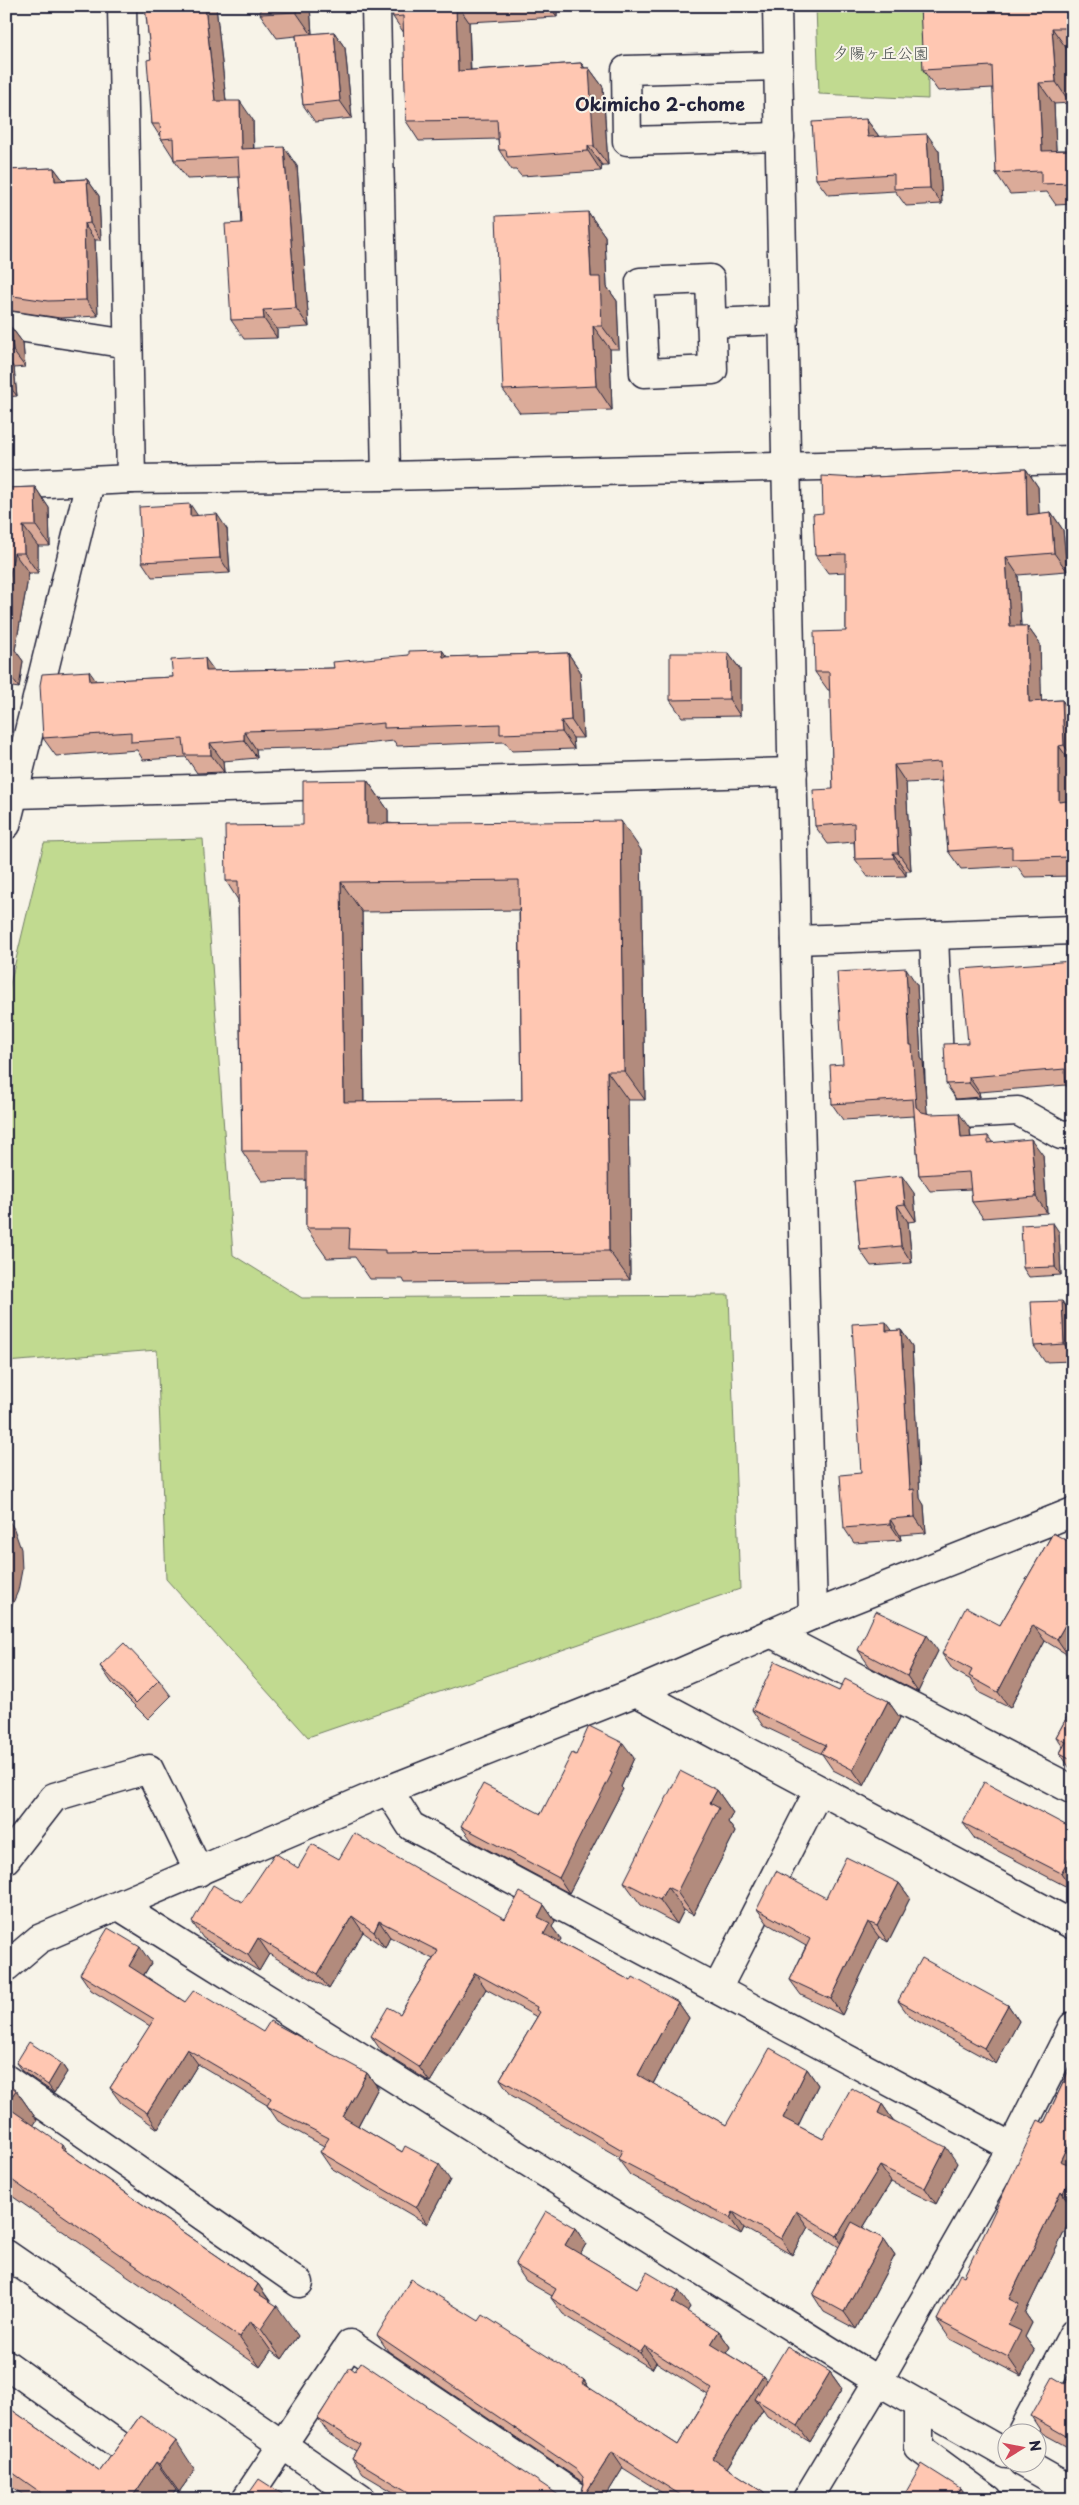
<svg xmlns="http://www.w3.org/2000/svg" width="1079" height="2505" viewBox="0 0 1079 2505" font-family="'Playpen Sans','Klee One',sans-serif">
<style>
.green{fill:#c1da90;stroke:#727e66}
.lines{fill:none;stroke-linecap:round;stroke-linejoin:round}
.minor-casing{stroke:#22223b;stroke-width:31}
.minor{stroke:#f7f3e8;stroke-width:28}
.wall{fill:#dbab99;stroke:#22223b;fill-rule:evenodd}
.shaded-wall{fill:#b28b7d;stroke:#22223b}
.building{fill:#ffc7b2;stroke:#22223b;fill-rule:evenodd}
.labels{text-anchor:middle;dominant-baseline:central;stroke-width:4;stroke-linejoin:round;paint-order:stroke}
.park-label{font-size:16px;fill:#4a5050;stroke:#f7f3e8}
.neighbourhood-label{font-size:18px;font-weight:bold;fill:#22223b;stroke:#f7f3e8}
</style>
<rect width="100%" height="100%" fill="#f7f3e8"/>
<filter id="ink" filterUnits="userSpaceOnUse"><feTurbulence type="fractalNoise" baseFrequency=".02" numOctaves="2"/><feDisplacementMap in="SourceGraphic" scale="10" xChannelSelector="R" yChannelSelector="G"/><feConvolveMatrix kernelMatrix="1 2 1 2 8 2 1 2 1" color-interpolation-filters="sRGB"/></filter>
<g filter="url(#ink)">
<!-- green -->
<g class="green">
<path d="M816,6H927L928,99L819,94Z"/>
<path d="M203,839L233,1255L302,1298L729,1295L740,1589L308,1737L166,1579L157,1350L6,1362V1001L44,843Z"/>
</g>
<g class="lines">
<defs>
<g id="minor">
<path d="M122,6L131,479"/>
<path d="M376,6L386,476"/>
<path d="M777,6L797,999L813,1615"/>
<path d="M778,66L626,70L627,141L780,137"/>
<path d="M710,279L713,370L644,373L640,282Z"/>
<path d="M711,323L784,320"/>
<path d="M6,325L128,344"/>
<path d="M6,485L131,479L386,476L1073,460"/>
<path d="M6,792L15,794L793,772"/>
<path d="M6,825L90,482"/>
<path d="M934,935L941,1115L1018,1111L1061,1135L1073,1134"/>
<path d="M796,940L1073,930"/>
<path d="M773,1634L1073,1790"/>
<path d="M636,1692L1073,1925"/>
<path d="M388,1790L411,1826L1012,2147"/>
<path d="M6,1859L54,1797L149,1769L199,1872"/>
<path d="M119,1906L878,2381L1006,2454"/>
<path d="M6,1967L39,1939L388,1790L636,1692L813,1615L1073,1512"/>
<path d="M717,1989L819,1790"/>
<path d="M6,2079L299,2283"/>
<path d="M6,2254L361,2499"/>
<path d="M6,2364L123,2448"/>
<path d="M919,2404V2448L988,2499"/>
<path d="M1022,2432L1073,2334"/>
<path d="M1022,2462L1073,2491"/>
<path d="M246,2499L350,2344L580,2499"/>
<path d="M807,2499L878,2381L1012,2147L1073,2026"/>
</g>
</defs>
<!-- minor casing -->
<use href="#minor" class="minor-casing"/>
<!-- minor -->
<use href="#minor" class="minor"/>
</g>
<!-- wall -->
<g class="wall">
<path d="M145,6H216L226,101L253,120L254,149L297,166L309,327L277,329V338L244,339L231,320L242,223L239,177L187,179L174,160L173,157L152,124L151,59Z"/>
<path d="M310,6L312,34L334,32L345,48L352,118L315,122L303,105L296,36L277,38L260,14Z"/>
<path d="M392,6H649V7L557,10V17L469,22L471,70L581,63L585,68H589L603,87L608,165H602L601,171L521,176L516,170H512L499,150L498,139L419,141L406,121L404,33L393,17Z"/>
<path d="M1073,6V49H1067L1070,103L1054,104L1056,150H1073V204L1056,205L1047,192L1010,194L996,173L993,88L938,91L923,70Z"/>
<path d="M866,119L878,135V136L939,151L942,204L906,206L895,191L828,195L816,179Z"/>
<path d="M54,168L63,180L87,179L99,196L101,240H95L98,316L60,318L6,310V170Z"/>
<path d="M588,212L605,236L607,287L617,301L619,349H610L612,410L520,413L503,390Z"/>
<path d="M6,326L11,327L23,343L25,367L14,368L17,396L6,397Z"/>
<path d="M1026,469L1038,487L1039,514L1051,512L1063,530L1067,571L1018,575L1021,626H1027L1040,644L1041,701L1062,700L1073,716V764H1072L1073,876L1025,877L1017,866L961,869L948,851L942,781L906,783L911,871H906V876L868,877L855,859L854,842L828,844L815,826L833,789L830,690H828L815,672L846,631V572L828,573L815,555L823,513L856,478Z"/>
<path d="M35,487L49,508L50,546H38V573H29L15,650L23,661L19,688L6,686V488Z"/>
<path d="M198,516L227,529L230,573L152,577L142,562Z"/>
<path d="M442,650L447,657L568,653L580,671L583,738H573L574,749L512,751L505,742L397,746L394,741L333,747L256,749L257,758L223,761L224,772L197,773L186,757L143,760L137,750L56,756L43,738L96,681L173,677L214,671L334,668Z"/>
<path d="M728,653L740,669V716L682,717L670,700Z"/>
<path d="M367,780L388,810V823L641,850L645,1100H628L630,1280L405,1283L403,1279H370L355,1257L327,1258L306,1228V1180L262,1181L242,1151L238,900L226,881ZM519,910L522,1100L364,1102L362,912Z"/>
<path d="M1073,961V1095L1066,1085L979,1092L980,1097L956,1099L946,1084L968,1043Z"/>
<path d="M917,985L921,1058L923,1061L927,1113L970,1129L971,1138L988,1136L992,1142L1043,1155L1047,1213L983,1218L972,1202L971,1189L930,1191L919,1175L914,1116L843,1120L832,1104L843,1064Z"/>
<path d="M854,1181L914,1193L916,1221L908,1222L912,1263L871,1266L860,1250Z"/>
<path d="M1059,1232L1061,1275L1029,1277L1023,1268Z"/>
<path d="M1073,1316V1361L1045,1362L1034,1346Z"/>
<path d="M901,1330L912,1346L920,1499L924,1505L926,1533L900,1535L901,1540L854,1543L844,1528L861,1473L892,1331Z"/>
<path d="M1053,1533L1068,1655L1045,1641L1010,1708L980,1693L971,1680L953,1670L942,1654L1000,1625Z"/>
<path d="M858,1650L938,1651L918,1692L870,1667Z"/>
<path d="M100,1666L159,1680L171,1696L148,1719L112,1683Z"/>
<path d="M839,1691L888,1701L900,1718L864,1786L833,1770L822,1754L763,1726L752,1710Z"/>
<path d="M1073,1706V1770H1071L1060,1753L1063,1747L1056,1737Z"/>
<path d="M576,1755L634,1758L621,1787L623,1789L569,1893L472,1841L461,1826L541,1814Z"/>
<path d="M717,1790L733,1813L728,1822L735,1832L693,1915L684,1910L677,1924L641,1905L624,1882Z"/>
<path d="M963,1823L1073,1829V1890L975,1839Z"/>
<path d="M339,1859L505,1919L544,1905L555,1921L552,1927L561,1939L559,1942L631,1981L678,2002L689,2018L653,2084L726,2125L807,2069L818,2085L798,2126L823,2139L882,2104L893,2120L957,2163L936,2204L891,2182L863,2228L884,2239L895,2255L856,2329L824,2312L813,2295L839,2247L808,2227L792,2255L744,2228L741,2234L630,2175L618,2159L619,2157L511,2095L500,2079L537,2017L486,1989L430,2082L382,2052L371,2036L400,2014L433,1959L390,1937L385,1948L363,1932L329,1989L269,1954L259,1971L203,1938L192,1922L242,1902L298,1868Z"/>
<path d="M899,1883L910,1898L888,1942L879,1937L842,2015L801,1995L790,1980L806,1946L768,1924L757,1909L826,1898Z"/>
<path d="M151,1963L144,1975L185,2002L367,2073L378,2088L358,2126L450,2180L427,2224L331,2168L320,2152L324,2146L278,2121L267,2105L198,2064L158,2129L121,2103L110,2088L150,2026L91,1990L80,1974Z"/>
<path d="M898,2001L1008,2005L1019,2021L996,2064L910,2017Z"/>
<path d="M1073,2062V2214L1025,2313L1032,2323L1025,2337L1035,2351L1021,2376L950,2339L937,2320L964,2276L1044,2123Z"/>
<path d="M16,2063H61L67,2072L54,2093L22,2071Z"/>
<path d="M6,2083L16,2090L37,2120L33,2125L67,2152L258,2284L271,2302L298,2336L282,2359L271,2351L260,2367L6,2192Z"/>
<path d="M575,2228L586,2244L580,2254L637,2288L690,2307L687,2312L719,2331L730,2347L726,2353L763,2376L766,2381L830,2372L842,2389L810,2442L767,2416L763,2410L727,2468L764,2492L769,2499H672L623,2468L604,2499H405L363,2474L352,2458L356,2451L329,2434L318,2418L567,2498L575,2497L582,2491L584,2483L388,2351L377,2335L479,2321L584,2380L589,2388L678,2445L708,2395L656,2362L652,2369L563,2314L551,2298L552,2296L526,2281L515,2265Z"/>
<path d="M1073,2371V2450L1042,2433L1031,2416L1065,2384Z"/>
<path d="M6,2406L100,2471L140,2416L195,2470L179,2492L176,2490L170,2499H29L6,2483Z"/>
</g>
<!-- shaded-wall -->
<g class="shaded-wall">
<path d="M205,6H216L228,120L215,101Z"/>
<path d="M295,6H310L312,35L296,12Z"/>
<path d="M456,6H458L469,22L471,90L458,71Z"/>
<path d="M550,6H554L557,10V17Z"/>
<path d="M1052,28L1067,49L1070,103L1056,82Z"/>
<path d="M334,32L345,48L352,118L340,101Z"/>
<path d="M581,63L589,74V68L603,87L608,165L594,146Z"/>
<path d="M1039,83L1054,104L1057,172L1042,151Z"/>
<path d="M240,101L253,120L254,168L241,149Z"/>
<path d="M866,119L878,135L879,153L868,137Z"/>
<path d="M927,134L939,151L942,204L930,188Z"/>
<path d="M588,146L602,165L601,171L588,151Z"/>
<path d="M284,147L297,166L309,327L296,308Z"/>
<path d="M54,168L66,184L55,181Z"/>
<path d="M87,179L99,196L101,240L90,223Z"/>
<path d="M588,212L605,236L607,287L617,301L619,349L602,326L591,277Z"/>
<path d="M84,224L95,240L98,316L86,300Z"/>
<path d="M263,310L277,329V338L264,319Z"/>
<path d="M593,326L610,349L612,410L596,386Z"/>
<path d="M11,327L23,343L25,367L13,351Z"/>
<path d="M6,357L14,368L17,396L6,382Z"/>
<path d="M1026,469L1038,487L1040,533L1027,515Z"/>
<path d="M35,487L49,508L50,546L36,526Z"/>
<path d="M190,504L200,519L190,516Z"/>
<path d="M1051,512L1063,530L1067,571L1054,553Z"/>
<path d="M217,514L227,529L230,573L220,558Z"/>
<path d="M23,526L38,546V573L24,553Z"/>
<path d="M14,553L29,573L15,650L23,661L19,688L6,670V597Z"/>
<path d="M1006,557L1018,575L1022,644L1010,626Z"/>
<path d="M1027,626L1040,644L1042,720L1029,702Z"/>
<path d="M442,650L455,668L443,657Z"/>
<path d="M568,653L580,671L583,738L571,720Z"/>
<path d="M728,653L740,669V716L729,699Z"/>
<path d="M205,658L218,676L206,671Z"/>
<path d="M89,671L102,689L90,681Z"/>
<path d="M1062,700L1073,716V758L1064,745Z"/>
<path d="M561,721L573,738L574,749L562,732Z"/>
<path d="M244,731L256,749L257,758L244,740Z"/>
<path d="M210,743L223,761L224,772L211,755Z"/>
<path d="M1059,746L1072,764L1073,863L1069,857L1059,802Z"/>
<path d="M894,765L906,783L911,871L898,853Z"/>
<path d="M367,780L388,810V853L367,824Z"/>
<path d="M621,821L641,850L645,1100L624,1071Z"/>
<path d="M893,853L906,871V876L894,858Z"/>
<path d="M341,882L362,912L364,1132L344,1102Z"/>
<path d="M906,968L917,985L921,1058L923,1061L928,1123L916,1107L910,1045Z"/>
<path d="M607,1071L628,1100L630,1280L609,1251Z"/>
<path d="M969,1077L979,1092L980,1097L969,1083Z"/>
<path d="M959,1113L970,1129L972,1155L961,1138Z"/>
<path d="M1031,1139L1043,1155L1047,1213L1036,1197Z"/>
<path d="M902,1176L914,1193L916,1221L905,1204Z"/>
<path d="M897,1205L908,1222L912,1263L901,1246Z"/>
<path d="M1053,1223L1059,1232L1061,1275L1055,1267Z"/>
<path d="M1062,1301L1073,1316V1356L1064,1344Z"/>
<path d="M886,1322L897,1337L886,1331Z"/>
<path d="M901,1330L912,1346L920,1498L924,1505L926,1533L915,1517L910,1490Z"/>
<path d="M6,1516L14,1529L21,1549L22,1570L18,1591L10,1610L6,1615Z"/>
<path d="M890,1519L900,1535L901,1540L890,1524Z"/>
<path d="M1073,1611V1647L1068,1655L1057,1639Z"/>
<path d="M1033,1625L1045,1641L1010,1708L998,1692Z"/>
<path d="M927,1635L938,1651L918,1692L907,1676Z"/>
<path d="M888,1701L900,1718L864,1786L853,1770Z"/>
<path d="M623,1743L634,1758L621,1787L623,1789L569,1893L559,1878Z"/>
<path d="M717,1790L733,1813L728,1822L735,1832L693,1915L677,1892L710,1803Z"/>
<path d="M1073,1851V1889L1061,1873Z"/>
<path d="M899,1883L910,1898L888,1942L877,1926Z"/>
<path d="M667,1887L684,1910L677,1924L660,1900Z"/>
<path d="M544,1905L555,1921L552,1927L561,1939L555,1950L544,1934L538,1917Z"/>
<path d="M352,1916L363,1932L329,1989L318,1974Z"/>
<path d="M379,1921L390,1937L385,1948L374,1932Z"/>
<path d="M868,1922L879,1937L842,2015L831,1999Z"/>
<path d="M258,1938L269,1954L259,1971L248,1955Z"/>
<path d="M140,1947L151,1963L140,1981L129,1966Z"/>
<path d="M475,1973L486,1989L430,2082L419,2067Z"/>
<path d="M678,2002L689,2018L649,2091L638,2075Z"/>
<path d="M1008,2005L1019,2021L996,2064L984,2048Z"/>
<path d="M187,2049L198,2064L158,2129L147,2113Z"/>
<path d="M61,2063L67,2072L54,2093L48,2085Z"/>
<path d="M807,2069L818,2085L794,2134L783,2118Z"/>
<path d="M367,2073L378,2088L354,2133L343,2117Z"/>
<path d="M16,2090L37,2120L27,2136L6,2107V2105Z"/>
<path d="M882,2104L893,2120L889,2129L878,2113Z"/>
<path d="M1073,2134V2206L1063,2193L1060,2161Z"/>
<path d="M62,2145L83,2175L61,2148Z"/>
<path d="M946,2147L957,2163L936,2204L925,2188Z"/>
<path d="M439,2164L450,2180L427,2224L416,2208Z"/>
<path d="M880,2166L891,2182L848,2252L837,2236Z"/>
<path d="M1061,2191L1073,2209V2214L1025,2313L1032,2323L1025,2337L1035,2351L1021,2376L1008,2357L1009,2299Z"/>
<path d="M796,2211L808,2227L792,2255L781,2239Z"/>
<path d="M733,2212L744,2228L741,2234L730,2218Z"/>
<path d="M575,2228L586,2244L576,2261L565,2245Z"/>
<path d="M884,2239L895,2255L856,2329L844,2312Z"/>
<path d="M258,2284L275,2309L277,2306L298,2336L282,2359L261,2329L254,2291Z"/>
<path d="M679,2291L690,2307L683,2318L672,2302Z"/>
<path d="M250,2321L271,2351L260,2367L239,2337Z"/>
<path d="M719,2331L730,2347L722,2360L711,2344Z"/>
<path d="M645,2346L656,2362L652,2369L640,2353Z"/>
<path d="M830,2372L842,2389L810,2442L798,2426Z"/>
<path d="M763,2376L774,2392L755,2399L763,2410L723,2474L712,2458Z"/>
<path d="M584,2380L595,2397L582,2383Z"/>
<path d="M176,2441L195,2470L179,2492L159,2464Z"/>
<path d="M612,2452L623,2468L604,2499H582Z"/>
<path d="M156,2462L176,2490L170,2499H131Z"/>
<path d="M960,2488L968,2499H954Z"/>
<path d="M764,2492L769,2499H760Z"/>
</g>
<!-- building -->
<g class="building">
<path d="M145,6H205L215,101H240L241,149L284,147L296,308L263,310L264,319L231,320L225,224L242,223L238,157L174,160L173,138L161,139L160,124H152L147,60L151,59Z"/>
<path d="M260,6H295L296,12L260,14Z"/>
<path d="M392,6H456L458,71L581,63L582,68H589L594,146H588V151L507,157L506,150H499L497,120L406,121L403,16L393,17Z"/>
<path d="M920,6H1073V28H1052L1056,82L1039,83L1042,151L1073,150V183L1041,184V171L996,173L992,66L923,70Z"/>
<path d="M334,32L340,101L303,105L296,35Z"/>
<path d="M866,119L868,137L927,134L930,188L894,189V174L816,179L812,122Z"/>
<path d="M54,168L55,181L87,179L90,223L84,224L86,300L48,301L6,295V170Z"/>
<path d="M588,212L591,277H600L602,326H593L596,386L503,390L496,216Z"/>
<path d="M6,326L11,327L13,351L6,352Z"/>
<path d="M1026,469L1027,515L1051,512L1054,553L1006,557L1010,626H1027L1029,702L1062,700L1064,745L1059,746V802L1067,801L1069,857L1012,859V847L948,851L940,762L894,765L898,853H893L894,858L855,859L854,823L815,826L813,790L833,789L829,672H815L814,632L846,631V554L815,555L813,514L823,513L822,476L856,478Z"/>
<path d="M35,487L36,526H23L24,553H14L6,597V488Z"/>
<path d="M190,504V516L217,514L220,558L142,562L139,507Z"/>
<path d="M6,640H9L6,654Z"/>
<path d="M442,650L443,657L568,653L571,720L561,721L562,732L500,734V724L384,728V723L321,729L244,731V740L210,743L211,755H185L183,739L131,742V732L43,738L40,685L42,674L89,671L90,681L173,677L171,660L205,658L206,671L334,668L333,662L409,655V651Z"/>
<path d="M670,653H728L729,699L670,700Z"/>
<path d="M367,780V824L621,821L624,1071H607L609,1251L385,1253V1250L349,1249L350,1228H306V1151H242L238,881H226L225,826L303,825V781ZM519,880L522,1100L344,1102L341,882Z"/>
<path d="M1073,961V1085L1066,1086L1065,1069L969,1077V1083L946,1084L944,1044L968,1043L961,969Z"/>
<path d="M906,968L910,1045H912L916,1107L922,1112L930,1114L959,1113L961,1138L988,1136V1143L1031,1139L1036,1197L972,1202L969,1172L919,1175L913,1099L832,1104L830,1065L843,1064L837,972Z"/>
<path d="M902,1176L905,1204L897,1205L901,1246L860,1250L854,1181Z"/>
<path d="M1053,1223L1055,1267L1023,1268L1021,1225Z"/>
<path d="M1062,1301L1064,1344L1034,1346L1031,1302Z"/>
<path d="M886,1322V1331L901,1330L910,1490L914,1489L915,1517L890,1519V1524L844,1528L840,1475L861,1473L852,1324Z"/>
<path d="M1053,1533L1073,1544V1611L1057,1639L1033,1625L998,1692L969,1676L972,1670L942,1654L966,1607L1000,1625Z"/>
<path d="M876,1611L927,1635L907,1676L858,1650Z"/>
<path d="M124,1643L159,1680L136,1703L100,1666Z"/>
<path d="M775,1661L839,1691L845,1679L888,1701L853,1770L821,1753L826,1745L752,1710Z"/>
<path d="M1073,1706V1760L1060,1753L1066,1742L1056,1737Z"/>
<path d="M589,1726L623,1743L610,1772L612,1773L559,1878L461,1826L483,1784L541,1814L572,1753L576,1755Z"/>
<path d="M680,1771L717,1790L710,1803L719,1808L677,1892L667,1887L660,1900L624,1882Z"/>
<path d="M984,1782L1073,1829V1851L1061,1873L963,1823Z"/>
<path d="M354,1833L505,1919L520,1892L544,1905L538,1917L550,1923L544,1934L631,1981L633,1977L678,2002L638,2075L726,2125L770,2048L807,2069L783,2118L823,2139L851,2088L882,2104L878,2113L946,2147L925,2188L880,2166L837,2236L796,2211L781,2239L733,2212L730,2218L618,2159L622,2150L500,2079L540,2012L536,2010L537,2007L475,1973L419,2067L371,2036L388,2007L400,2014L438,1951L379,1921L374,1932L352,1916L318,1974L258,1938L248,1955L192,1922L213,1885L242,1902L275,1853L298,1868L312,1844L339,1859Z"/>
<path d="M846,1857L899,1883L877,1926L868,1922L831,1999L790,1980L810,1939L757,1909L776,1871L826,1898Z"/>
<path d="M108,1928L140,1947L129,1966L185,2002L194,1990L263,2032L270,2021L367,2073L343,2117L402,2152L405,2146L439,2164L416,2208L320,2152L329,2138L267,2106L271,2098L187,2049L147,2113L110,2088L154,2019L80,1974Z"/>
<path d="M922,1958L1008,2005L984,2048L898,2001Z"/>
<path d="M29,2042L61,2063L48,2085L16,2063Z"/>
<path d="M1073,2062V2134L1060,2161L1073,2166V2172L1063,2193L1061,2191L1009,2299L1019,2304L1008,2325L1021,2331L1008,2357L937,2320L960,2274L964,2276L1038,2120L1044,2123Z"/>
<path d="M6,2083L16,2090L6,2105Z"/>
<path d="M6,2106L62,2145L61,2148L258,2284L254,2291L277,2306L261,2329L250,2321L239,2337L6,2176Z"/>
<path d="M546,2211L575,2228L565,2245L637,2288L647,2272L679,2291L672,2302L719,2331L711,2344L763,2376L712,2458L764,2492L760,2499H687L612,2452L582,2499H420L352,2458L360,2444L318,2418L350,2367L355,2371L361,2362L560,2496L567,2498L575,2497L582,2491L584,2484L583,2477L577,2470L377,2335L411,2279L479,2321L483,2315L584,2380L582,2383L678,2445L712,2389L645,2346L640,2353L551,2298L556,2289L515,2265Z"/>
<path d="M852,2222L884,2239L844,2312L813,2295Z"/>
<path d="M787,2346L830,2372L798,2426L755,2399Z"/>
<path d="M1073,2371V2440L1031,2416L1053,2377L1065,2384Z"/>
<path d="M6,2406L100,2471L140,2416L176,2441L159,2464L156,2462L131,2499H50L6,2468Z"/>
<path d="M922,2464L960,2488L954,2499H902Z"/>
<path d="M259,2479L290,2499H245Z"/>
</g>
</g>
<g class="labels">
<!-- park labels -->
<g class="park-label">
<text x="881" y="52">夕陽ヶ丘公園</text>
</g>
<!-- neighbourhood labels -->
<g class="neighbourhood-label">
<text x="660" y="103">Okimicho 2-chome</text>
</g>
</g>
<!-- margin -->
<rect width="1079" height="2505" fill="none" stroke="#f7f3e8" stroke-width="25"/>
<rect x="12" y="12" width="1054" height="2480" fill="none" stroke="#22223b" stroke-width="2" filter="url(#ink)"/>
<!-- north arrow -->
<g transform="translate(1022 2448) rotate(80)"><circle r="24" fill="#f7f3e8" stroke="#a29fa3"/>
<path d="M0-4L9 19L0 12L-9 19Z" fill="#d1495b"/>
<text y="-8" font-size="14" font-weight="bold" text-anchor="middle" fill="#22223b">N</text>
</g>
</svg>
